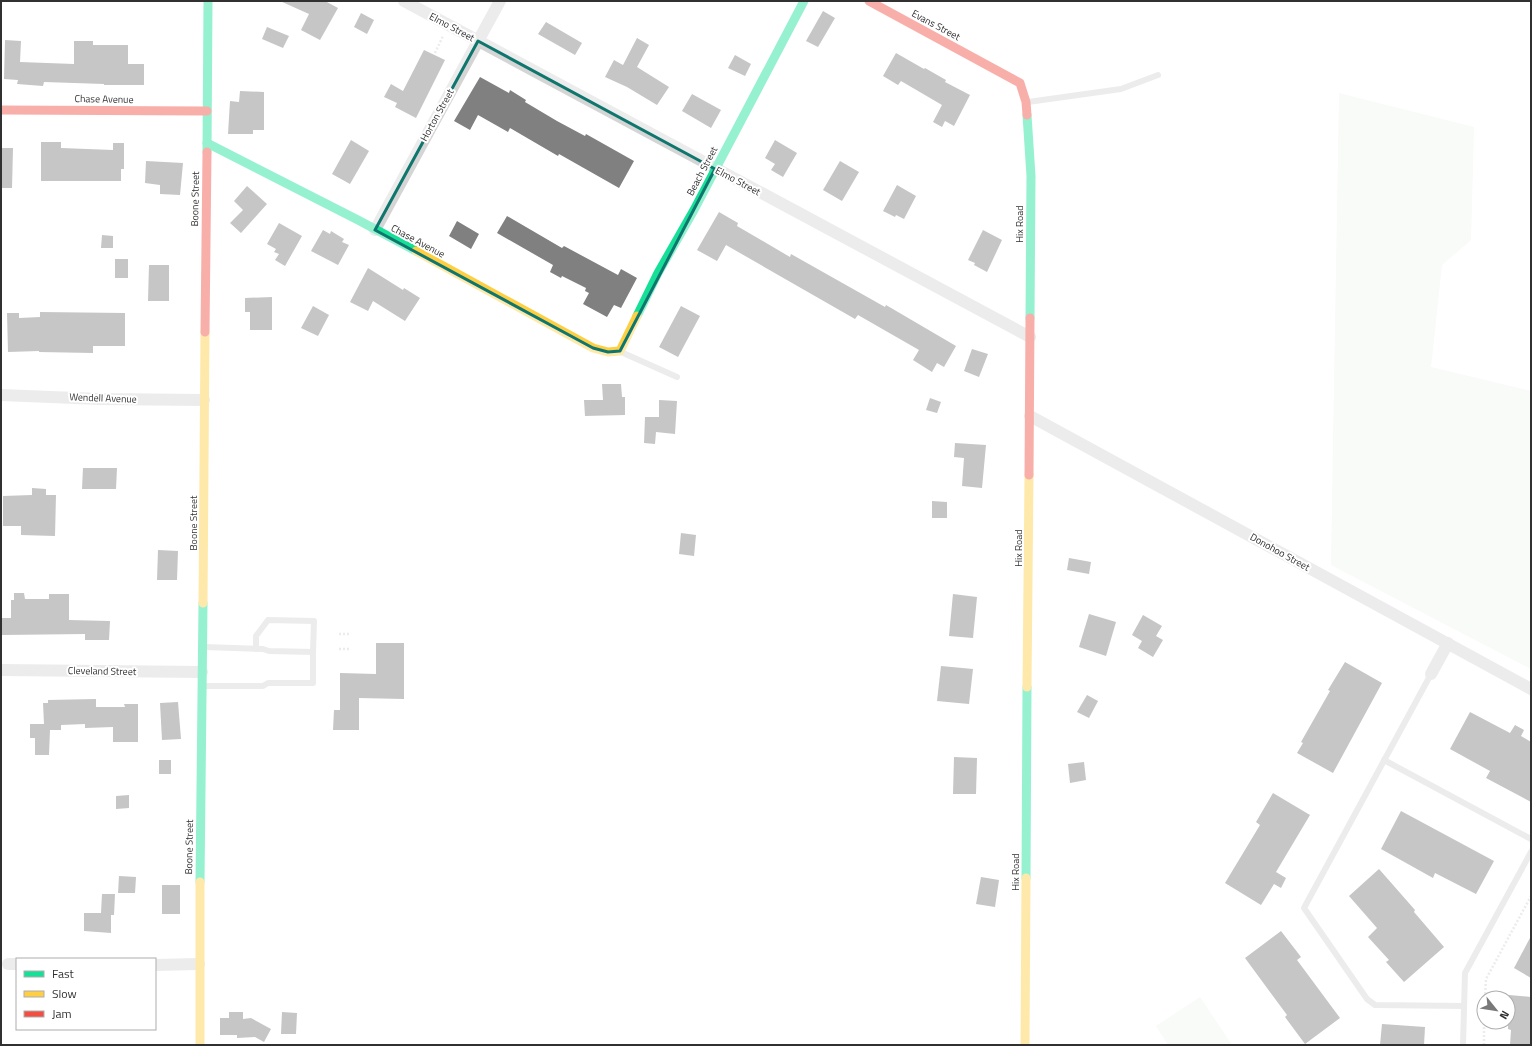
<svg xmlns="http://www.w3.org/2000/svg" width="1532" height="1046" viewBox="0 0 1532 1046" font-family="'Titillium Web',sans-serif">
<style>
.green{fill:#f0f5ee}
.building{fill:#808080}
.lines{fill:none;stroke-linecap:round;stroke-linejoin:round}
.path{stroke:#d4d4d4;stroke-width:2.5;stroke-dasharray:2 2;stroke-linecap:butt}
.lane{stroke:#d5d5d5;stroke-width:6}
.street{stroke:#d5d5d5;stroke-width:12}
.fast{stroke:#16e098;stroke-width:9}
.slow{stroke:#ffcf43;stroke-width:9}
.jam{stroke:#f24e42;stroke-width:9}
.marked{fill:none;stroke:#0f766e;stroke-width:3;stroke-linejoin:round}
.labels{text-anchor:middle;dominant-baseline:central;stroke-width:4;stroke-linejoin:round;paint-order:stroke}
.street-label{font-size:10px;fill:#313131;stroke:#fff}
</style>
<rect width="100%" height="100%" fill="#fff"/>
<!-- green -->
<g class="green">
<path d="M1339,93L1474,127L1471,240L1442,265L1431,367L1531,391V669L1331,565Z"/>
<path d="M1200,997L1232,1045H1168L1156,1026Z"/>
</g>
<!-- building -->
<g class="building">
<path d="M280,1H325L338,8L320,40L301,30L309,14Z"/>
<path d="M823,11L835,18L818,47L806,41Z"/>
<path d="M361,13L374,20L367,34L354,27Z"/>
<path d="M546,22L582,43L575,55L538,34Z"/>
<path d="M267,27L289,36L283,48L262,39Z"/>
<path d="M637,38L649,45L637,67L669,87L657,105L627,87L605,77L614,60L623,65Z"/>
<path d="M5,40L21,41L20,62L74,64V41H93V45H128V64H144V85H104V84L44,82L43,86L17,84L18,80L4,79Z"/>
<path d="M424,50L445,60L416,118L395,107L397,103L384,97L391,84L403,91Z"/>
<path d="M896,53L924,69L925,68L946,80L945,82L970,95L954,126L945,121L942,127L933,122L942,105L901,81L898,85L883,76Z"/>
<path d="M735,55L751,64L745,76L728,68Z"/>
<path d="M480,77L509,93L510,90L526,100L525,102L557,121L585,136L586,134L634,161L619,188L559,154L558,156L510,128L508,132L478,115L470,130L454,121Z"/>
<path d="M240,91L264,92V130H253V134H228L230,101L239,102Z"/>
<path d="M692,94L721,110L711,128L682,111Z"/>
<path d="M351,140L369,151L350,184L332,174Z"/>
<path d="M775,140L797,153L783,177L771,170L775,164L765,158Z"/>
<path d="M41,142H61V148L113,150V143H124V169H121V181H41Z"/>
<path d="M1,148H13L12,188H1Z"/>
<path d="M146,161L183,163L180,195L160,194V185L145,183Z"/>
<path d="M840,161L859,172L842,201L823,190Z"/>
<path d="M897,185L916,196L904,219L896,215L895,217L883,211Z"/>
<path d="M247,186L267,204L241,233L230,223L243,210L234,201Z"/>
<path d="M719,212L738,223L737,226L790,257L791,254L885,307L886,305L956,346L944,367L937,363L932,372L913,360L919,350L858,315L855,319L726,245L717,261L697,250Z"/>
<path d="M507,216L562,248L564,246L618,275L621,269L637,278L621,308L614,305L607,317L583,304L589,293L585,291L586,288L562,276L561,278L550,272L553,265L497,233Z"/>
<path d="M457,221L479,234L471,249L449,236Z"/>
<path d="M279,223L302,236L285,266L275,260L279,254L274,252L276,249L267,244Z"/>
<path d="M323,230L330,234L331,231L344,239L342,242L349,245L338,265L311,251Z"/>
<path d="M983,230L1002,240L987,272L974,265L975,263L968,260Z"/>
<path d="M102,235L113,236V248H101Z"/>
<rect x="115" y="259" width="13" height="19"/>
<path d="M149,265H169V301H148Z"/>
<path d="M368,268L403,290L404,288L420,298L405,321L373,301L368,311L350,302Z"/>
<path d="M272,297V330H250V312H245V298Z"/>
<path d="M313,306L329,315L318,336L301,328Z"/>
<path d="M681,306L700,316L678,357L659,347Z"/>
<path d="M40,312L125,313V346H93V353L39,352V351L8,352L7,313H19V318L40,317Z"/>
<path d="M972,349L988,354L979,377L964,371Z"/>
<path d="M602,384H621L622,397H625V415L585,416L584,400H603Z"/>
<path d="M930,398L941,402L937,413L926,410Z"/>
<path d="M659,400L677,401L675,434L656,432L655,444L644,443L645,417H659Z"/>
<path d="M955,443L986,445L982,488L962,486L964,458L954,457Z"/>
<path d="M83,468H117L116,489H82Z"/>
<path d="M32,488L46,489V495H56L55,536L21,535V526H3V496L32,495Z"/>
<path d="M932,501L947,502V518H932Z"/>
<path d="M681,533L696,535L694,556L679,554Z"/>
<path d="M158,550L178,551L177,580H157Z"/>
<path d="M1069,558L1091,562L1089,574L1067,570Z"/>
<path d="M14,593H24L25,599H49V594H69V620L110,621L109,640H85V634L2,635V618H11V600H14Z"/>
<path d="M953,594L977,597L973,638L949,636Z"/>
<path d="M1089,614L1116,622L1106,656L1079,647Z"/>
<path d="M1143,615L1162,626L1156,636L1163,640L1153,657L1138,648L1142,641L1132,635Z"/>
<path d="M376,643H404V699L359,698V730H333L334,710H340V673L376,674Z"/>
<path d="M1345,662L1382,683L1333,773L1297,753L1303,743L1301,742L1330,691L1328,690Z"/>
<path d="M941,666L973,669L969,704L937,701Z"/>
<path d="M1087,695L1098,701L1089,718L1077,712Z"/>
<path d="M96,699V707H125L124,704H138V742H113V727L85,728V724L61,725V730H50L49,755H35V738H30V724H44L43,703H48V700Z"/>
<path d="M178,702L181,739L162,740L160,703Z"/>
<path d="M1470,712L1510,733L1515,725L1524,730L1521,736L1531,742V802L1486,778L1490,771L1450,749Z"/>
<path d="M954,757L977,758L976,794H953Z"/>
<rect x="159" y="760" width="12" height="14"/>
<path d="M1084,762L1086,780L1070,783L1068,764Z"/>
<path d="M1273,793L1310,815L1276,872L1286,878L1281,888L1274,884L1261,905L1225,883L1260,825L1256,822Z"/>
<path d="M129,795V808L116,809V796Z"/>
<path d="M1401,811L1494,861L1476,894L1435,873L1433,878L1381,849Z"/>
<path d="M1379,869L1415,910L1414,912L1444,947L1404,982L1386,962L1389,960L1368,937L1377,928L1349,896Z"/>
<path d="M119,876L136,877L135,893H118Z"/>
<path d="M981,877L999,880L995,907L976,904Z"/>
<rect x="162" y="885" width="18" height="29"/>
<path d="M102,894H115L114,915H111V933L84,931V913H101Z"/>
<path d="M1281,931L1301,957L1297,960L1340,1018L1305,1044L1285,1017L1287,1015L1245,958Z"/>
<path d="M1531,936V978L1514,968Z"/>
<path d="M1509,995L1531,997V1045H1510L1511,1030L1508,1029Z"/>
<path d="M229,1012H243V1019L251,1018L271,1029L264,1042L255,1037L237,1038V1035H220V1018H229Z"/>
<path d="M282,1012L297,1013L296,1034H281Z"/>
<path d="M1382,1024L1425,1027L1424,1045H1380Z"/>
</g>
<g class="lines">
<!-- path -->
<g class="path">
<path d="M435,53L443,36"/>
<path d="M339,634H350"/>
<path d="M339,649H350"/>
<path d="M1485,998L1486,979L1531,896"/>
<path d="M1484,1045V1022"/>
</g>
<!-- lane -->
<g class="lane">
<path d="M1028,102L1121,89L1158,75"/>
<path d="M621,352L677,377"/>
<path d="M256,649V636L268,620L314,621L313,652"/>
<path d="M1431,674L1304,908L1367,999L1375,1005L1464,1006"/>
<path d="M204,686H263L268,683H313V652L269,651L263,649L204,647"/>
<path d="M1384,760L1531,839"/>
<path d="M1463,1045L1465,973L1531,852"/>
</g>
<!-- street -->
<g class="street">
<path d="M404,1L1030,337"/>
<path d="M375,230L500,1"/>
<path d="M1,395L100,399L204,400"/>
<path d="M1030,416L1531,689"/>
<path d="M1,670L202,672"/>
<path d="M1431,674L1448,643"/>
<path d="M8,964H17"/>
<path d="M155,965L199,964"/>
</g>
<!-- fast -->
<g class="fast">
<path d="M1027,115L1031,176L1030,318"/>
<path d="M207,143L358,220L416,251"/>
<path d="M207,152L208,1"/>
<path d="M637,316L658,273L694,210L804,1"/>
<path d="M1026,878L1027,687"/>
<path d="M200,882L203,603"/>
</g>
<!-- slow -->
<g class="slow">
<path d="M416,251L593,348L608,352L620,351L637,316"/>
<path d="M203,603L205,332"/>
<path d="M1027,687L1029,475"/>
<path d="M200,1045V882"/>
<path d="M1025,1045L1026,878"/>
</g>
<!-- jam -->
<g class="jam">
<path d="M869,1L1020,83L1026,102L1027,115"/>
<path d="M1,110L207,111"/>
<path d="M205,332L207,152"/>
<path d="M1029,475L1030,318"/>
</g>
</g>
<!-- marked area -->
<path d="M0 0H1532V1046H0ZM478,41L715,169L620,351L608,352L593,348L375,230Z" fill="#fff" fill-opacity=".55" fill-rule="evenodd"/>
<path class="marked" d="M478,41L715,169L620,351L608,352L593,348L375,230Z"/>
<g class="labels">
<!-- street labels -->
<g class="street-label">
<text transform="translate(936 25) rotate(28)">Evans Street</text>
<text transform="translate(452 27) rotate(28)">Elmo Street</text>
<text transform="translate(104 99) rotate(1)">Chase Avenue</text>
<text transform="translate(437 115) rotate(-61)">Horton Street</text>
<text transform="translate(702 171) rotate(-62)">Beach Street</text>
<text transform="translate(738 181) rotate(28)">Elmo Street</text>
<text transform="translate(195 199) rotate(-89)">Boone Street</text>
<text transform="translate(1019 224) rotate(-90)">Hix Road</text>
<text transform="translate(418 241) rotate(28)">Chase Avenue</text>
<text transform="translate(103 398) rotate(2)">Wendell Avenue</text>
<text transform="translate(193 523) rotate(-90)">Boone Street</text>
<text transform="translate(1018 548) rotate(-90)">Hix Road</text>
<text transform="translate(1280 552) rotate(29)">Donohoo Street</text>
<text transform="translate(102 671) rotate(1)">Cleveland Street</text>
<text transform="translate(189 847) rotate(-89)">Boone Street</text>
<text transform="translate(1015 872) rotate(-90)">Hix Road</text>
</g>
</g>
<!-- border -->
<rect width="1532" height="1046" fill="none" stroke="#313131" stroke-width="4"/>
<!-- legend -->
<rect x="16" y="958" width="140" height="72" fill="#ffffff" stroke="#adadad"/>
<rect x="24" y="971" width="20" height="6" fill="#16e098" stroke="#adadad"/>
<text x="52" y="978" font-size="12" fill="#313131">Fast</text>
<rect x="24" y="991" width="20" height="6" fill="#ffcf43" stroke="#adadad"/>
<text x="52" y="998" font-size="12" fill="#313131">Slow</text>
<rect x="24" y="1011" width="20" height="6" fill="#f24e42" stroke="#adadad"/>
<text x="52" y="1018" font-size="12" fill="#313131">Jam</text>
<!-- north arrow -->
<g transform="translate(1496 1010) rotate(120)"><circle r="19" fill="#ffffff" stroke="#adadad"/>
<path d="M0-3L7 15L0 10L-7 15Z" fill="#797979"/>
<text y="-6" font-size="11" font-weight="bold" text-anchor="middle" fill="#313131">N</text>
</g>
</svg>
